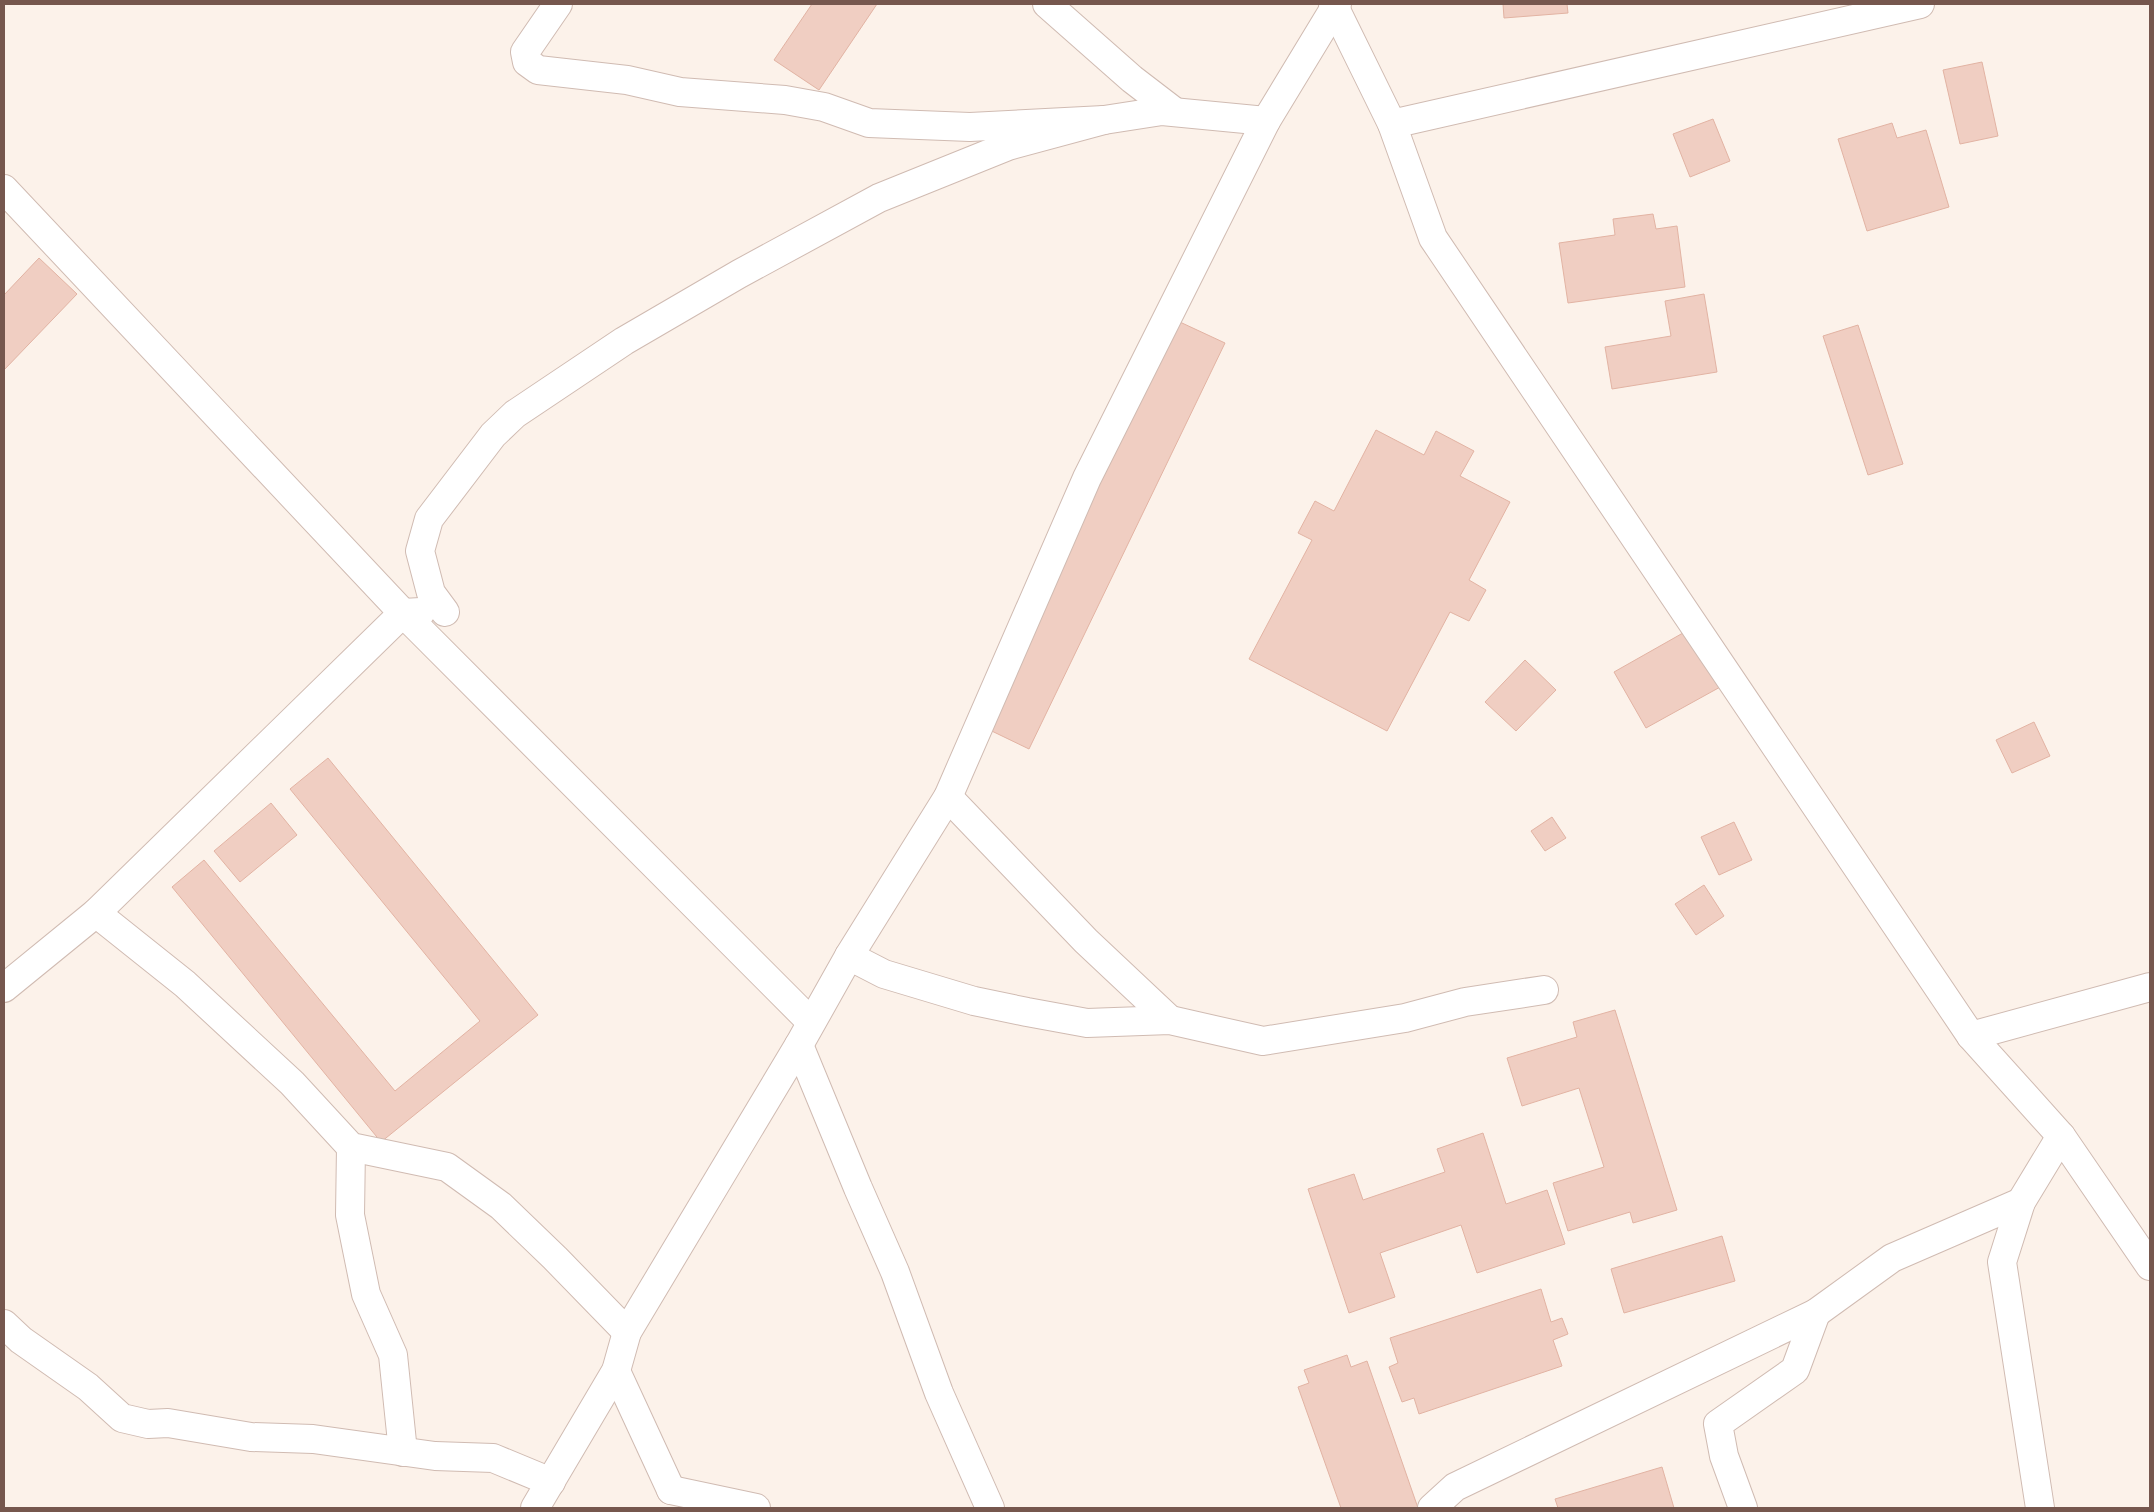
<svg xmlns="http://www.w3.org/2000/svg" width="2154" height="1512" viewBox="0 0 2154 1512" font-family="'Asap Condensed',sans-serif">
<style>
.building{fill:#f0cec2;stroke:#e2b3a3}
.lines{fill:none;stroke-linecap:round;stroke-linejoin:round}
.minor-casing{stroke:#d0bbb2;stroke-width:30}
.minor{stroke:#fff;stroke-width:28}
</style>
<rect width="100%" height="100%" fill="#fcf2ea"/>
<!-- building -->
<g class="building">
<path d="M812,4H877L819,90L774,60Z"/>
<path d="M1503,4H1567L1568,13L1504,18Z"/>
<path d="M1982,62L1998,136L1960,144L1943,70Z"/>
<path d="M1713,119L1730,161L1690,177L1673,134Z"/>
<path d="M1892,123L1897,138L1926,130L1949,207L1867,231L1838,139Z"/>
<path d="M1653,214L1656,229L1677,226L1685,287L1568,303L1559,243L1615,235L1613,219Z"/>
<path d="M39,258L77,294L4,370V295Z"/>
<path d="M1704,294L1717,372L1612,389L1605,347L1671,336L1665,301Z"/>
<path d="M1167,316L1225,343L1029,749L971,721Z"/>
<path d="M1858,325L1903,464L1868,475L1823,336Z"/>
<path d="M1376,430L1424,455L1436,431L1474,451L1460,476L1510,502L1469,580L1486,590L1469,621L1450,612L1387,731L1249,659L1312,540L1298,533L1315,501L1334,511Z"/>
<path d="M1690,629L1722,686L1646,728L1614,672Z"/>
<path d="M1525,660L1556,690L1516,731L1485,702Z"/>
<path d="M2034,722L2050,756L2012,773L1996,740Z"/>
<path d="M328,758L538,1015L381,1142L172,887L204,860L395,1091L480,1021L290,789Z"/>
<path d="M271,803L297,835L240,882L214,851Z"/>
<path d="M1552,817L1566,838L1545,851L1531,831Z"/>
<path d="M1734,822L1752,860L1719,875L1701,837Z"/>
<path d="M1704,885L1724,916L1696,935L1675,904Z"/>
<path d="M1615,1010L1677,1210L1633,1223L1630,1212L1568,1231L1553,1183L1604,1167L1579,1088L1522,1106L1507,1058L1577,1037L1573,1022Z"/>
<path d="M1483,1133L1506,1204L1547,1190L1565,1244L1477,1273L1461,1225L1380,1253L1395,1297L1349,1313L1308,1189L1354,1174L1363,1200L1445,1172L1437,1149Z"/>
<path d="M1722,1236L1735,1281L1624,1313L1611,1269Z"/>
<path d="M1541,1289L1551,1322L1562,1318L1568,1334L1553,1340L1562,1366L1419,1414L1414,1398L1402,1402L1389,1367L1398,1363L1390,1338Z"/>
<path d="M1347,1355L1351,1367L1367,1361L1418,1508H1341L1298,1387L1309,1383L1304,1370Z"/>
<path d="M1662,1467L1674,1508H1558L1555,1499Z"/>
</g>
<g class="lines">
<defs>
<g id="minor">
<path d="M558,4L525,52L527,62L538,70L627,80L680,92L785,100L824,107L869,123L970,127L1104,120L1162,111L1266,121"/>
<path d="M1047,4L1132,79L1175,112"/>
<path d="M1333,4L1392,124L1433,238L1971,1036L2061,1136L2150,1266"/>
<path d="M1392,124L1920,4"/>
<path d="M4,189L403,613L811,1022"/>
<path d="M445,612L431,593L420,551L429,519L493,435L515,414L624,341L739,274L879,198L1008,146L1104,120"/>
<path d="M948,797L1086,941L1170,1020"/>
<path d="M96,913L185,984L292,1083L351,1147L447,1167L501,1206L555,1258L627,1332"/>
<path d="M849,956L884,974L974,1001L1027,1012L1087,1023L1170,1020L1263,1041L1405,1018L1465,1002L1544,990"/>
<path d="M4,988L96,913L403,613L421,612"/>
<path d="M1971,1036L2150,987"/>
<path d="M799,1045L858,1188L895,1272L939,1393L990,1508"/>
<path d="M351,1147L350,1215L366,1294L393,1355L403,1452"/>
<path d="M4,1324L21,1340L88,1387L122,1418L148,1424L168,1423L251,1437L313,1439L435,1456L493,1458L551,1482"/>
<path d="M616,1371L671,1490"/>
<path d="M671,1490L756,1508"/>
<path d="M535,1508L616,1371L627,1332L799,1045L849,956L948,797L1087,478L1266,121L1337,4"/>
<path d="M1432,1508L1455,1487L1816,1313L1892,1258L2021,1202"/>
<path d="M1743,1508L1724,1456L1718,1424L1795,1370L1816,1313"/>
<path d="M2040,1508L2002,1262L2021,1202L2061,1136"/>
</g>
</defs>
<!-- minor casing -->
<use href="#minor" class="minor-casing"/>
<!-- minor -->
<use href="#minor" class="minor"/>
</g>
<!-- border -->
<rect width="2154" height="1512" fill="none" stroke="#76574e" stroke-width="10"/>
</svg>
